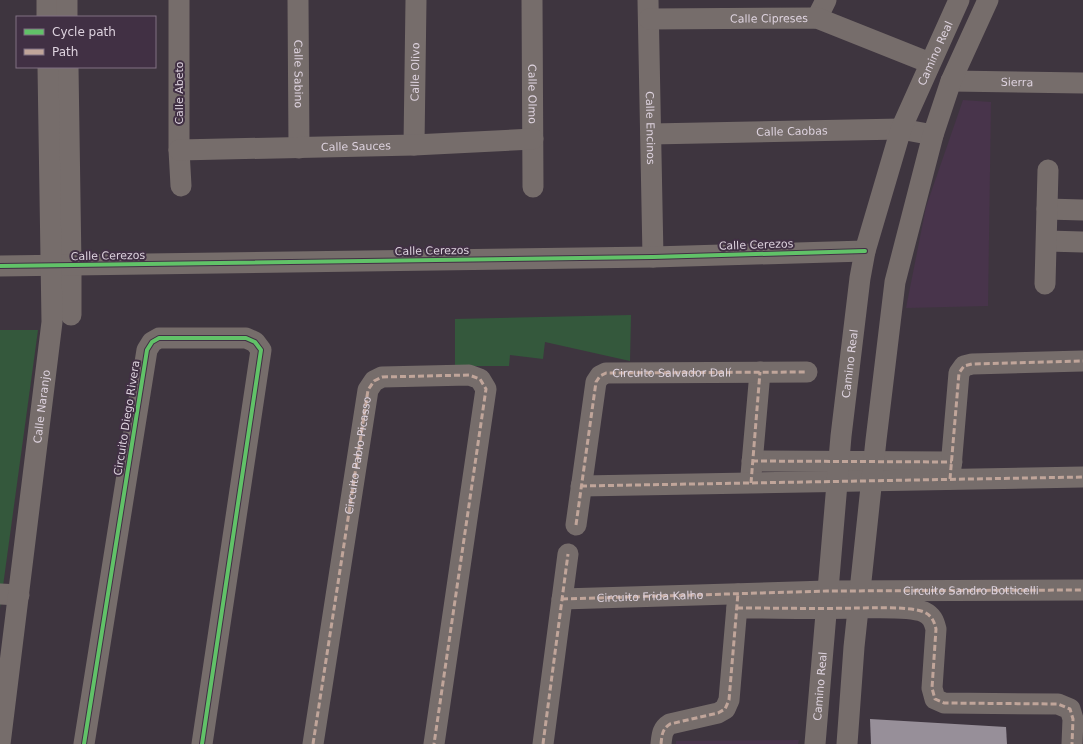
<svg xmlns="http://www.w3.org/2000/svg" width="1083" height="744" viewBox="0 0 1083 744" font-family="'DejaVu Sans',sans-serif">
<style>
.built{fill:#48344b}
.green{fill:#34583c}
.building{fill:#978f99}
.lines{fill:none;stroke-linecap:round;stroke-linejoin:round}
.minor{stroke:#766d6b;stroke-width:21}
.quiet{stroke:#c0a59a;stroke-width:3;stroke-dasharray:6 3;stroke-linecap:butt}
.cycleway-casing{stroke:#413044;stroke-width:6}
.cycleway{stroke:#61c268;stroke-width:4}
.labels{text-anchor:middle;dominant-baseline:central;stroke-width:4;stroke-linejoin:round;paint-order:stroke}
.street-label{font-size:11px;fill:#ded3df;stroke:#413044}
</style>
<rect width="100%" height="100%" fill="#3e353f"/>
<!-- built -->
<g class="built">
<path d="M963,100L991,102L988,306L906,308L926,207Z"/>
<path d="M799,740L798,744H676V741Z"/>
</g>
<!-- green -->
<g class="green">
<path d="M631,315L630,361L545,342L543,359L510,355L509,366H455V319Z"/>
<path d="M0,330H38L0,608Z"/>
</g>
<!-- building -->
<path class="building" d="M870,719L1006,727L1007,744H871Z"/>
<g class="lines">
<!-- minor -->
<g class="minor">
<path d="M47,0V17"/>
<path d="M67,0V17"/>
<path d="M179,0V150L181,186"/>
<path id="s1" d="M298,0L299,148"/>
<path id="s2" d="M532,0L533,187"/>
<path id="s3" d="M648,0L653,257"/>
<path d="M817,18L826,0"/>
<path id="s4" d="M649,19L817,18L930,63"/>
<path d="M68,67L71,265V315"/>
<path id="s5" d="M951,81L1083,83"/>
<path id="s6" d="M651,134L901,129L933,135"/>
<path id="s7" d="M414,145L416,0"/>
<path id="s8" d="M179,150L414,145L533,139"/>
<path d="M1047,209L1083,210"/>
<path d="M1047,241L1083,242"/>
<path d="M0,266L653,257L865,251"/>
<path d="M1045,284L1048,170"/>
<path d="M752,461L952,462"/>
<path d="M751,475L760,372"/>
<path d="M950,479L959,373L964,366L972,364L1083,361"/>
<path d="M581,486L1083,477"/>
<path id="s9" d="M576,525L596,382L600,376L606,373L807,372"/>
<path d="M0,594L19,595"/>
<path id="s10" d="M562,599L827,591L1083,590"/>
<path d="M737,608C777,608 817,609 857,608C873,608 910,606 924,612C932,616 934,621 936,629L932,688L935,699L944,703L1058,704L1070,709L1073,719L1072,744"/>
<path id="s11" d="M0,744L52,322L48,67"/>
<path d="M84,744L147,350L152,342L159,338H246L255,342L261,350L202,744"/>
<path d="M313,744L368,390L374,381L382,377L469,375L480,379L486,389L434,744"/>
<path d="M543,744L568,554"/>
<path d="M661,744C662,735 662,729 670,724L718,713L725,709L729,700L738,594"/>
<path id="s12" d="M815,744L841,436L860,278L865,251L901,129L959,0"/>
<path d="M847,744L854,647L876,440L895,282L933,135L951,81L988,0"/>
</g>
<!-- quiet -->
<g class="quiet">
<path d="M752,461L952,462"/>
<path d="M950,479L959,373L964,366L972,364L1083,361"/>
<path d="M751,483L760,372"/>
<path d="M581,486L1083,477"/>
<path d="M576,525L596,382L600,376L606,373L807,372"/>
<path d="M562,599L827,591L1083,590"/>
<path d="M737,608C777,608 817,609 857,608C873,608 910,606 924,612C932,616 934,621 936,629L932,688L935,699L944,703L1058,704L1070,709L1073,719L1072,744"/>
<path id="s13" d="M313,744L368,390L374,381L382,377L469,375L480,379L486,389L434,744"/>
<path d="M543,744L568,554"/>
<path d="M661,744C662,735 662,729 670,724L718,713L725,709L729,700L738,593"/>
</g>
<defs>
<g id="cycleway">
<path d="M0,266L653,257L865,251"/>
<path d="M84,744L147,350L152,342L159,338H246L255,342L261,350L202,744"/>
</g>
</defs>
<!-- cycleway casing -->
<use href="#cycleway" class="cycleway-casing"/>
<!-- cycleway -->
<use href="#cycleway" class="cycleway"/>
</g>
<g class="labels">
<!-- street labels -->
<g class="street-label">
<text stroke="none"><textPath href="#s4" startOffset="120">Calle Cipreses</textPath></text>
<text stroke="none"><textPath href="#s12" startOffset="706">Camino Real</textPath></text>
<text stroke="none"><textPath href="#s7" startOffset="73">Calle Olivo</textPath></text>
<text stroke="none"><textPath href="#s1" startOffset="74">Calle Sabino</textPath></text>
<text stroke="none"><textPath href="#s5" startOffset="66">Sierra</textPath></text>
<text transform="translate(179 93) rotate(-90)">Calle Abeto</text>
<text stroke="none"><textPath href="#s2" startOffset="94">Calle Olmo</textPath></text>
<text stroke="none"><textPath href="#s3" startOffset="128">Calle Encinos</textPath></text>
<text stroke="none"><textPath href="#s6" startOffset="141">Calle Caobas</textPath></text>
<text stroke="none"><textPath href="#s8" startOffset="177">Calle Sauces</textPath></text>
<text transform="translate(756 245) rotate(-2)">Calle Cerezos</text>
<text transform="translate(432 251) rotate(-1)">Calle Cerezos</text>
<text transform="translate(108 256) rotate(-1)">Calle Cerezos</text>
<text stroke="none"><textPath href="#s12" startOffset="382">Camino Real</textPath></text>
<text stroke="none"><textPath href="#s9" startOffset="224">Circuito Salvador Dalí</textPath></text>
<text stroke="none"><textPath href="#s11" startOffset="340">Calle Naranjo</textPath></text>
<text transform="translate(127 418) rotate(-81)">Circuito Diego Rivera</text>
<text stroke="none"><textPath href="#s13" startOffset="292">Circuito Pablo Picasso</textPath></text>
<text stroke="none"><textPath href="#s10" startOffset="409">Circuito Sandro Botticelli</textPath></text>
<text stroke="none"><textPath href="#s10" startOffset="88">Circuito Frida Kalho</textPath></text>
<text stroke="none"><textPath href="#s12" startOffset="58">Camino Real</textPath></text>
</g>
</g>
<!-- legend -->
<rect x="16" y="16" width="140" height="52" fill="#413044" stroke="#807182"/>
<rect x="24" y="29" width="20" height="6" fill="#61c268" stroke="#807182"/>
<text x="52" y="36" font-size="12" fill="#ded3df">Cycle path</text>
<rect x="24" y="49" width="20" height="6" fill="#c0a59a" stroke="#807182"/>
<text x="52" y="56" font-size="12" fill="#ded3df">Path</text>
</svg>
